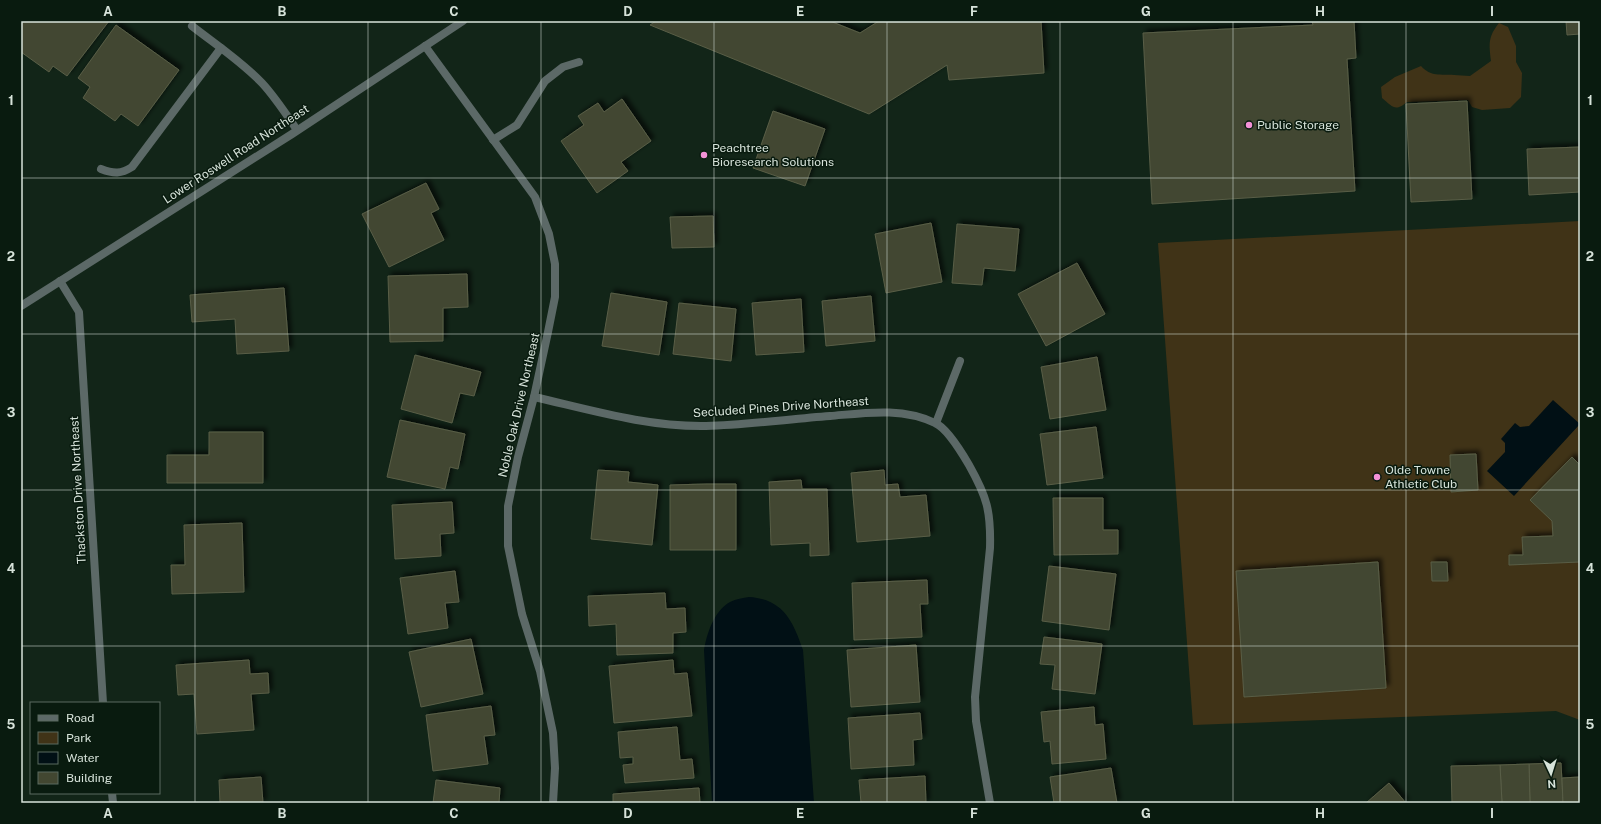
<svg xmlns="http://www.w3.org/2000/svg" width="1601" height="824" viewBox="0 0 1601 824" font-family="'Public Sans',sans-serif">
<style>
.green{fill:#403317}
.water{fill:#011015}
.building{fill:#424731;stroke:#595e47;filter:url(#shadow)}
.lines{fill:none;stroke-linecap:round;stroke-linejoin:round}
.service{stroke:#5c6967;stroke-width:8}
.minor{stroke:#5c6967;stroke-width:8}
.tertiary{stroke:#5c6967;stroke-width:8}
.grid{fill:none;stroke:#d7e3da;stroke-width:1;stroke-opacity:0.55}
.poi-dot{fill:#f391d6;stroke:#091b0f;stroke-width:1.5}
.labels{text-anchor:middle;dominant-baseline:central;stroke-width:3;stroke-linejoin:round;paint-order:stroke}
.poi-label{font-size:12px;fill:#d7e3da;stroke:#091b0f;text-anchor:start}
.street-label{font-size:12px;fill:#d7e3da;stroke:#091b0f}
.neatline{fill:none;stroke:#d7e3da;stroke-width:1.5}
.grid-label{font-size:13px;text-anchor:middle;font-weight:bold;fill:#d7e3da}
</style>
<defs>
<filter id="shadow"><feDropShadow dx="3.5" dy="-3.5" stdDeviation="2" flood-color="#0009"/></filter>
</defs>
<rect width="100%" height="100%" fill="#122518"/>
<!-- green -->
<g class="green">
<path d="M1499,23L1508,27L1516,46V62L1522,73L1521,97L1510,108L1482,110L1472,107L1468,100L1407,102C1395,112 1393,107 1382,98L1381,87L1395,77L1421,66C1431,77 1440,74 1454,75C1459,75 1464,76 1470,76L1491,61C1489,43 1488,37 1499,23Z"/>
<path d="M1580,221V720L1556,711L1193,725L1158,243Z"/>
</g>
<!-- water -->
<g class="water">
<path d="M1553,400L1580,424L1514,496L1487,471L1505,452V443L1501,439L1515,423L1520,427L1529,426Z"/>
<path d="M749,597C783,599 793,621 803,650L814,803H712L704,650C707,633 714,611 730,602C736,599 743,598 749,597Z"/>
</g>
<!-- building -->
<g class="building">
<path d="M21,21H109L67,76L53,66L49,72L21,52Z"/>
<path d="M656,21H830L860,33L879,21H1041L1044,73L949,80L947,65L869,114L650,25Z"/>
<path d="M1312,21H1354L1356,58L1347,59L1355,191L1152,204L1143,33L1313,25Z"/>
<path d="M1566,21H1580V34L1567,35Z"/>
<path d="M116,25L179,70L138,126L121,114L115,121L83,98L90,87L78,78Z"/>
<path d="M622,99L651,141L621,162L628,171L597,193L561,141L584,125L578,116L598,103L604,112Z"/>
<path d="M1467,101L1472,199L1411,202L1406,104Z"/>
<path d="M773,111L825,129L805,186L753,168Z"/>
<path d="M1580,147V192L1529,195L1527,149Z"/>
<path d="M426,183L439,209L431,213L444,240L389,267L362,214Z"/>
<path d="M713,216L714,247L672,248L670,217Z"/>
<path d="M931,223L942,282L886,293L875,234Z"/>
<path d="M957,224L1019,229L1015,271L984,268L982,285L952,283Z"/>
<path d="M1077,263L1105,314L1046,346L1018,294Z"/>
<path d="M467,274L468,307L443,308V341L390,342L388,276Z"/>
<path d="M284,288L289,351L237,354L235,319L192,322L190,295Z"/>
<path d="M611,293L667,302L659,355L602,346Z"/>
<path d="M871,296L875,341L826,346L822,301Z"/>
<path d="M801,299L804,352L756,355L752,303Z"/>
<path d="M679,303L736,309L731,361L673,354Z"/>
<path d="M415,355L481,372L474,396L460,393L452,423L401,409Z"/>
<path d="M1097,357L1106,410L1050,419L1041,367Z"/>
<path d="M400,420L465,434L458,469L450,467L445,489L387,477Z"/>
<path d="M1096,427L1103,478L1047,485L1040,434Z"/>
<path d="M209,432H263V483H167V455H209Z"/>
<path d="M1476,454L1478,490L1451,492L1450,455Z"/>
<path d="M1572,457L1580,465V562L1509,565V555H1523L1522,537L1553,536L1552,521L1530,500Z"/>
<path d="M598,470L629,472L628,482L658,485L652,545L591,539Z"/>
<path d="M884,470L885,485L898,484L900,497L926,495L930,536L857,542L851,473Z"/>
<path d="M801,480L802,489H827L829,555L810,556V543L771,545L769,482Z"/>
<path d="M707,484H736V550H670V485Z"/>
<path d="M1053,498H1103V530H1118V554L1054,555Z"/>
<path d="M452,502L454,533L440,534L441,556L395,559L392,505Z"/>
<path d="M242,523L244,592L172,594L171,565H185L184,525Z"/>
<path d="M1378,562L1386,688L1244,697L1236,571Z"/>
<path d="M1431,562H1447L1448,581H1432Z"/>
<path d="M1049,566L1116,574L1109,630L1042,621Z"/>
<path d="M455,571L459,602L445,603L448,628L408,634L400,578Z"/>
<path d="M927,580L928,604H920L922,637L854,640L852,583Z"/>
<path d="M665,593L666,609L685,608L686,632L673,633V653L617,655L616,624L589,626L588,596Z"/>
<path d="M1044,637L1102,644L1095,694L1052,689L1055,665L1040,664Z"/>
<path d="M471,639L483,694L421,707L409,652Z"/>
<path d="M916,645L920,702L851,707L847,650Z"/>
<path d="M249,660L250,674L268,673L269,693L251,694L254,730L197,734L194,694L178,695L176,665Z"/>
<path d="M673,660L674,674L687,673L692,716L614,723L609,666Z"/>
<path d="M491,706L495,735L484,736L488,764L433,771L426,715Z"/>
<path d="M1094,707L1095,725L1103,724L1106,759L1052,764L1050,741L1044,742L1041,712Z"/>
<path d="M920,713L922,739L913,740L914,765L851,769L848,718Z"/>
<path d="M677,727L680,760L692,759L694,778L625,783L623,765L633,764V757L620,758L618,732Z"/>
<path d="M1561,763L1563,803H1530L1529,764Z"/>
<path d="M1529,764L1530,803H1502L1500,765Z"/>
<path d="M1500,765L1502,803H1452L1451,766Z"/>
<path d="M1111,768L1117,803H1054L1050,777Z"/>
<path d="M925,776L926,803H861L859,780Z"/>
<path d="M261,777L263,803H220L219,780Z"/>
<path d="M1580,777V803H1563L1562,778Z"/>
<path d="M436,780L500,788L499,803H433Z"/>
<path d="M1389,783L1406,803H1366Z"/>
<path d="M699,788L700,803H613V794Z"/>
</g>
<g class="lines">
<!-- service -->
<g class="service">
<path d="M192,26C215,44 241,61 262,83C275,97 286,114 297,130"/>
<path d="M493,140L517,125L545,81L563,67L579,62"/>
<path d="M101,169C114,174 121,174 132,167L221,48"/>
</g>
<!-- minor -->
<g class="minor">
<path d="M425,46L535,197L549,234L555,264V297L548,332L534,397L518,457L508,506V546L522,614L540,671L553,733L555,768L553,803"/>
<path d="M60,281L79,312L103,703"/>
<path d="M534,397C591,410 647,427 706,426C747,425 789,419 830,416C865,413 902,407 935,423C947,428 962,453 969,465C987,497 991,511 990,548L975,697L976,721L990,803"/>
<path d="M936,423L960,361"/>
<path d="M112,793L113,803"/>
</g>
<!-- tertiary -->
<path class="tertiary" d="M21,306L292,134L463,21"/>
</g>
<!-- grid -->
<path class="grid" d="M195,21V803M368,21V803M541,21V803M714,21V803M887,21V803M1060,21V803M1233,21V803M1406,21V803M21,178H1580M21,334H1580M21,490H1580M21,646H1580"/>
<!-- markers -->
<g class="poi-dot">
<circle cx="1249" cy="125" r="4"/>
<circle cx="704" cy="155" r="4"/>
<circle cx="1377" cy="477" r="4"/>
</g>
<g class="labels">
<!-- poi labels -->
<g class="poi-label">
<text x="1257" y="125">Public Storage</text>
<text x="712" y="148">Peachtree<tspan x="712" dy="14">Bioresearch Solutions</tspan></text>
<text x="1385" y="470">Olde Towne<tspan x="1385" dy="14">Athletic Club</tspan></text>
</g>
<!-- street labels -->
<g class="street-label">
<text transform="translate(236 154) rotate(-33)">Lower Roswell Road Northeast</text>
<text transform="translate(519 405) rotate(-77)">Noble Oak Drive Northeast</text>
<text transform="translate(781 407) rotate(-4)">Secluded Pines Drive Northeast</text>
<text transform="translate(78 490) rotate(-93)">Thackston Drive Northeast</text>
</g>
</g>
<!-- border -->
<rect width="1601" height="824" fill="none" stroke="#091b0f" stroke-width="44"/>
<!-- legend -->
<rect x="30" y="702" width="130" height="92" fill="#091b0f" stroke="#5b6b60"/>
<rect x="38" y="715" width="20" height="6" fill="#5c6967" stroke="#5b6b60"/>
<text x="66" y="722" font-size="12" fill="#d7e3da">Road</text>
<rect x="38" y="732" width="20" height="12" fill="#403317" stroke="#5b6b60"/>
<text x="66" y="742" font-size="12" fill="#d7e3da">Park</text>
<rect x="38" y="752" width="20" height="12" fill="#011015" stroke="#5b6b60"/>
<text x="66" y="762" font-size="12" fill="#d7e3da">Water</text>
<rect x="38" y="772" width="20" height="12" fill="#424731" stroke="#5b6b60"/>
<text x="66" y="782" font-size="12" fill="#d7e3da">Building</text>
<!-- north arrow -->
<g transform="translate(1551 774) rotate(176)" stroke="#091b0f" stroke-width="3" paint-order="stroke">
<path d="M0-3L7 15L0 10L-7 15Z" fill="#d7e3da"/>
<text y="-6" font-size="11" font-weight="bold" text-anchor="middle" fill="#d7e3da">N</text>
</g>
<rect x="22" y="22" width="1557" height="780" class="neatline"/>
<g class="grid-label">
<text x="108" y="16">A</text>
<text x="282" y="16">B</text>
<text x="454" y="16">C</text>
<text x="628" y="16">D</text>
<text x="800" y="16">E</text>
<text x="974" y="16">F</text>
<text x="1146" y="16">G</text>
<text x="1320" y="16">H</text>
<text x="1492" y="16">I</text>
<text x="11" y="105">1</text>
<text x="1590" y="105">1</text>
<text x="11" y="261">2</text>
<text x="1590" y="261">2</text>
<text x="11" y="417">3</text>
<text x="1590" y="417">3</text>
<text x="11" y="573">4</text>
<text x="1590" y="573">4</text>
<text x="11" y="729">5</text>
<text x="1590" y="729">5</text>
<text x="108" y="818">A</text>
<text x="282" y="818">B</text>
<text x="454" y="818">C</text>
<text x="628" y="818">D</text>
<text x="800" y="818">E</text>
<text x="974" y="818">F</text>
<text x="1146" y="818">G</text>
<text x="1320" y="818">H</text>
<text x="1492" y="818">I</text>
</g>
</svg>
